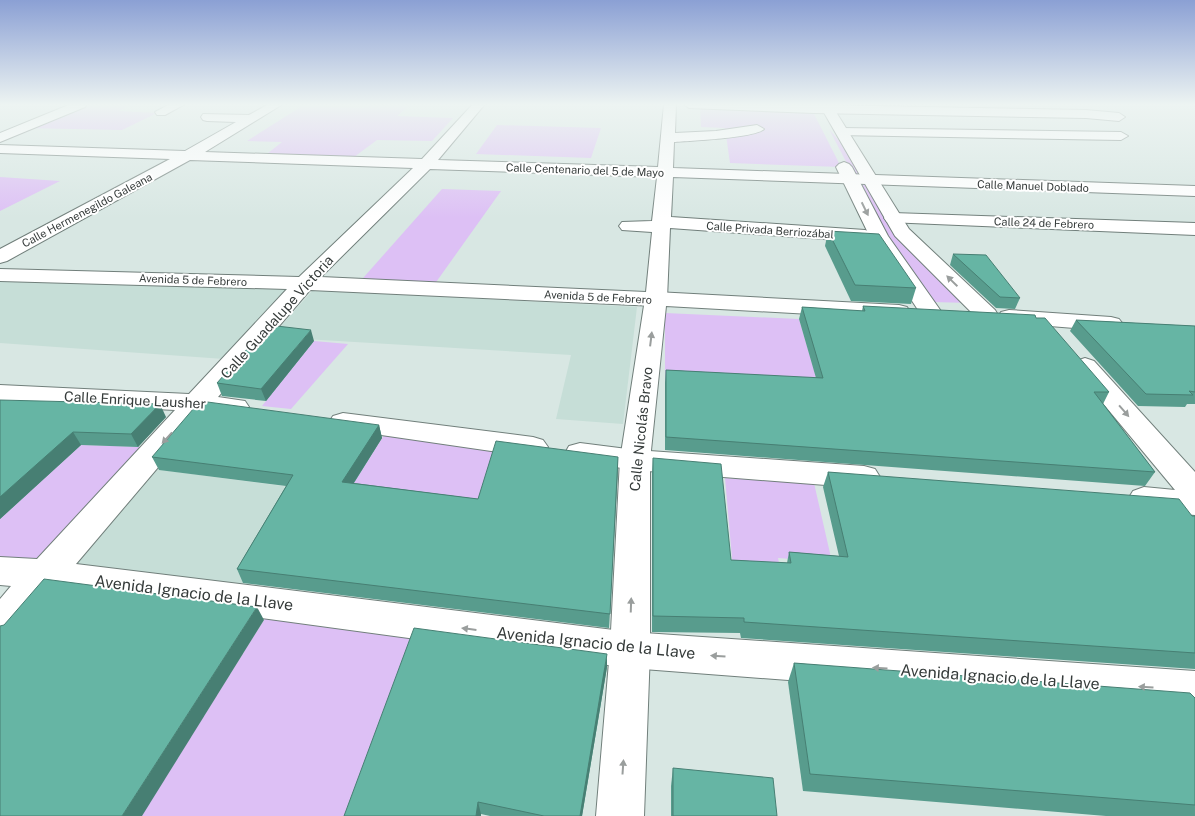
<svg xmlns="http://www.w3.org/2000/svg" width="1195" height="816" viewBox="0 0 1195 816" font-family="'Public Sans',sans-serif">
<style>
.built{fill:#c6ded7}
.green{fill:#ddc0f5}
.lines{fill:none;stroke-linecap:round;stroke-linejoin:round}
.minor-casing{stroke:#717f7b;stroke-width:2}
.tertiary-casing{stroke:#717f7b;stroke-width:2}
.minor{fill:#fff;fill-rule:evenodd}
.tertiary{fill:#fff;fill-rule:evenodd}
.wall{fill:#589c8d}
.shaded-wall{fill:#477f73}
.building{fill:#66b5a4;stroke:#477f73}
.oneway{fill:#9a9e9d}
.labels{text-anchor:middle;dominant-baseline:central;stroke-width:4;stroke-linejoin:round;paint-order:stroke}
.far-street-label{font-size:11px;fill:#363c3b;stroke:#fff}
.street-label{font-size:14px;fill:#363c3b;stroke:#fff}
.near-street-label{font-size:16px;fill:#363c3b;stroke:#fff}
</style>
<rect width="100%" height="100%" fill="#d8e7e3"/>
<!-- built -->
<g class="built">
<path d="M0,279L289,288L224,359L0,343Z"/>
<path d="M313,290L637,307L623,424L556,419L571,355L271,337Z"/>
<path d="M146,468L298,488L238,591L59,568Z"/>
</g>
<!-- green -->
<g class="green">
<path d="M370,104H411L397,116L453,118L432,141L377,140L350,160L263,157L282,142L247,141L302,106L364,108Z"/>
<path d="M700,104L811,108L841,167L730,163L725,128L701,127Z"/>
<path d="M80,105H132L118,111L157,113L122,130L24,128Z"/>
<path d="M497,125L601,128L591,158L476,154Z"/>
<path d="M829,129L841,143L867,181L971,303L931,302L888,242Z"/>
<path d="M0,177L60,181L0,211Z"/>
<path d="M442,189L501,191L434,285L356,286Z"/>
<path d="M665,313L799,319L820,391L665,383Z"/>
<path d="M314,341L348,344L291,409L262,406Z"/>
<path d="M386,432L499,448L480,512L346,495Z"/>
<path d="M81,445L147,447L35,560L0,559V519Z"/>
<path d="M725,478L814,483L832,562L778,558L781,572L733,569Z"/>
<path d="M269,612L420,635L355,816H141Z"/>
</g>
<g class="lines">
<defs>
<g id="minor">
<path d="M71,104H87L85,107L0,142V133Z"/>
<path d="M170,104H185L165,115H157L155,112Z"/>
<path d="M269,104H283L205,152L422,159L473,104H485L438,160L658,167L664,104H676L675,133L716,131L757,125L764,129C756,138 689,141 674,142L673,168L1195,186V196L673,177L671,217L865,230L872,232L874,236L872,240L865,242L670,228L667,299L664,304L656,306L310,290L218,397L245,401L249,407L245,413L235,415L205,412L76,564L630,632L1195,671V711L630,668L54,590L14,637L0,642V599L11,586L0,585V557L37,559L175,410L0,401V385L189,394L287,289L0,281V269L299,277L413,168L190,160L7,261L0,263V249L170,159L0,153V145L185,151L236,122L207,121L203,120L201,117L203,114L249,115ZM430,169L657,177L652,221L622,222L619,226L622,230L652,232L646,292L321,277Z"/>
<path d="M683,104H771L1086,110L1119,113L1125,117L1119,121L1086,118L814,113L689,108Z"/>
<path d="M843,128L1121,132L1128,136L1121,140L838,135L836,132Z"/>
<path d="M893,213L1195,223V235L887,222L884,218L887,214Z"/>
<path d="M1085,358L1094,361L1195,472V515L1144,511L1133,507L1128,499L1133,491L1144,487L1175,490L1072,366L1076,361Z"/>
<path d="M343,413L533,437L543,440L548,447L543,454L533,457L333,428L329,422L333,416Z"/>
<path d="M580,443L635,450L864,466L875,469L880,477L875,485L864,488L635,470L569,460L565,453L569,446Z"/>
</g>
<g id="tertiary">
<path d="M819,104H831L909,229L995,310L998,315L995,320L987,322L979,320L895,236Z"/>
<path d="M844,162L849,164L852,167L888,236L943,314L940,319L932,321L924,319L870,237L836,167L839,164Z"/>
<path d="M656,292L899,305L907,307L910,312L907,317L899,319L666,306L650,460V650L644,816H596L610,650L620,460L645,299L648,294Z"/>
<path d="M1009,310L1111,317L1119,319L1123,324L1119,329L1111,331L1001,322L998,317L1001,312Z"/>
</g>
</defs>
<!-- minor casing -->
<use href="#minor" class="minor-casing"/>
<!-- tertiary casing -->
<use href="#tertiary" class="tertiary-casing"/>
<!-- minor -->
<use href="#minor" class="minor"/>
<!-- tertiary -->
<use href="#tertiary" class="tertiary"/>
</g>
<!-- wall -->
<g class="wall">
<path d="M828,231L916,288L911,304L851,301L825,246Z"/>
<path d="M953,254L1020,298L1015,309L996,308L950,265Z"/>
<path d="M863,306L1036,318L1109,392L1103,404L1155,472L1145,486L665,450V383L666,370L816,378L799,319L802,307L862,311Z"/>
<path d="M1076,320L1195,326V404H1187L1185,407L1138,406L1070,331Z"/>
<path d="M314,341L266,401L222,396L217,383Z"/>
<path d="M0,400L166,417L138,447L81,445L0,519Z"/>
<path d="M379,425L382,438L354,483L478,499L618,457L609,628L243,583L237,569L286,486L159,470L152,457Z"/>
<path d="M653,458L731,560L787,563L789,552L839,556L823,487L828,472L1195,516V669L741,638L740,633L652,632V473Z"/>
<path d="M794,663L1195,698V816H1106L803,791L788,682Z"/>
<path d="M607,667L582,816H490L481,814V816H344Z"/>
<path d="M673,768L777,816H671V786Z"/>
</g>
<!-- shaded-wall -->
<g class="shaded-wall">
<path d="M311,330L314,341L266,401L261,389Z"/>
<path d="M160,404L166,417L138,447L131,434Z"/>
<path d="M379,425L382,438L346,495L342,482Z"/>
<path d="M73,432L81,445L0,519V497Z"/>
<path d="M618,457V470L609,628L610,614Z"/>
<path d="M257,607L264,620L142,816H122Z"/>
<path d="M607,654V667L582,816H580Z"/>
<path d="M478,802L481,814V816H476Z"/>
</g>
<!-- building -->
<g class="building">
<path d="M828,231L879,234L916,288L855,285Z"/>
<path d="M953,254L986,255L1020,298L1000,297Z"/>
<path d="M863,306L1035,315L1036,318H1045L1109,392H1094L1155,472L666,437V370L823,378L802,307L865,311Z"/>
<path d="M1076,320L1195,326V392L1189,391L1193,395L1146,394Z"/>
<path d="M268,325L311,330L261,389L217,383Z"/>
<path d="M0,400L160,404L131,434L73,432L0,497Z"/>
<path d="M200,401L379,425L342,482L478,499L496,441L618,457L610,614L237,569L293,475L152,457Z"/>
<path d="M653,458L721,464L731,560L791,563L789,552L848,557L828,472L1179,499L1192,516H1195V653L744,622V618L653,616Z"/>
<path d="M44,579L257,607L122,816H0V626L4,625Z"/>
<path d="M414,628L607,654L580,816H544L478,802L476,816H344Z"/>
<path d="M794,663L1190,693L1195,698V805L810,774Z"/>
<path d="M673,768L773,778L777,816H673Z"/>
</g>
<!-- one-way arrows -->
<defs><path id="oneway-solid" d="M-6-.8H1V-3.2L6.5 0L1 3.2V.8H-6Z" transform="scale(1.25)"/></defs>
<g class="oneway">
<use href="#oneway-solid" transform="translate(865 209) rotate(64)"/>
<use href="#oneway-solid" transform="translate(952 281) rotate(-136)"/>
<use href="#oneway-solid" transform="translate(651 339) rotate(-83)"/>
<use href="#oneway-solid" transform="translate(1124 411) rotate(49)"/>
<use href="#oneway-solid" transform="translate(167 438) rotate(132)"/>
<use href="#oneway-solid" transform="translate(631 605) rotate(-88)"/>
<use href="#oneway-solid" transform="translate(469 629) rotate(-173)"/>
<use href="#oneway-solid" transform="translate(718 656) rotate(-176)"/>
<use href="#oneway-solid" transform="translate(880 668) rotate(-176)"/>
<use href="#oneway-solid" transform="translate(1146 687) rotate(-176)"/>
<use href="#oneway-solid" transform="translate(623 767) rotate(-86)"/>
</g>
<!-- sky -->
<linearGradient id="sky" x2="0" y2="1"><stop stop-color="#8ba0d4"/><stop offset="0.48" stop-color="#edf4f2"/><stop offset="1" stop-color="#edf4f2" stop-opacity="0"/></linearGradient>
<rect width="1195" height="218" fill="url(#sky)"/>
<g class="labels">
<!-- far-street labels -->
<g class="far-street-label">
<text transform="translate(585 170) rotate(2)">Calle Centenario del 5 de Mayo</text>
<text transform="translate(1033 186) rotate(2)">Calle Manuel Doblado</text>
<text transform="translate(87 210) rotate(-28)">Calle Hermenegildo Galeana</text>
<text transform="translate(1044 223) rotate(2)">Calle 24 de Febrero</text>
<text transform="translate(770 230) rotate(4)">Calle Privada Berriozábal</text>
<text transform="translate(193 280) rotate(2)">Avenida 5 de Febrero</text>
<text transform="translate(598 297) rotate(3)">Avenida 5 de Febrero</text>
</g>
<!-- street labels -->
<g class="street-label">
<text transform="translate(277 317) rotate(-48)">Calle Guadalupe Victoria</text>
<text transform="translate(135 400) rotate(3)">Calle Enrique Lausher</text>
<text transform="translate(641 429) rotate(-84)">Calle Nicolás Bravo</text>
</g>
<!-- near-street labels -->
<g class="near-street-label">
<text transform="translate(194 593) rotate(7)">Avenida Ignacio de la Llave</text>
<text transform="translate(596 643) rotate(6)">Avenida Ignacio de la Llave</text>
<text transform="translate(1000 677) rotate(4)">Avenida Ignacio de la Llave</text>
</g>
</g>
</svg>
